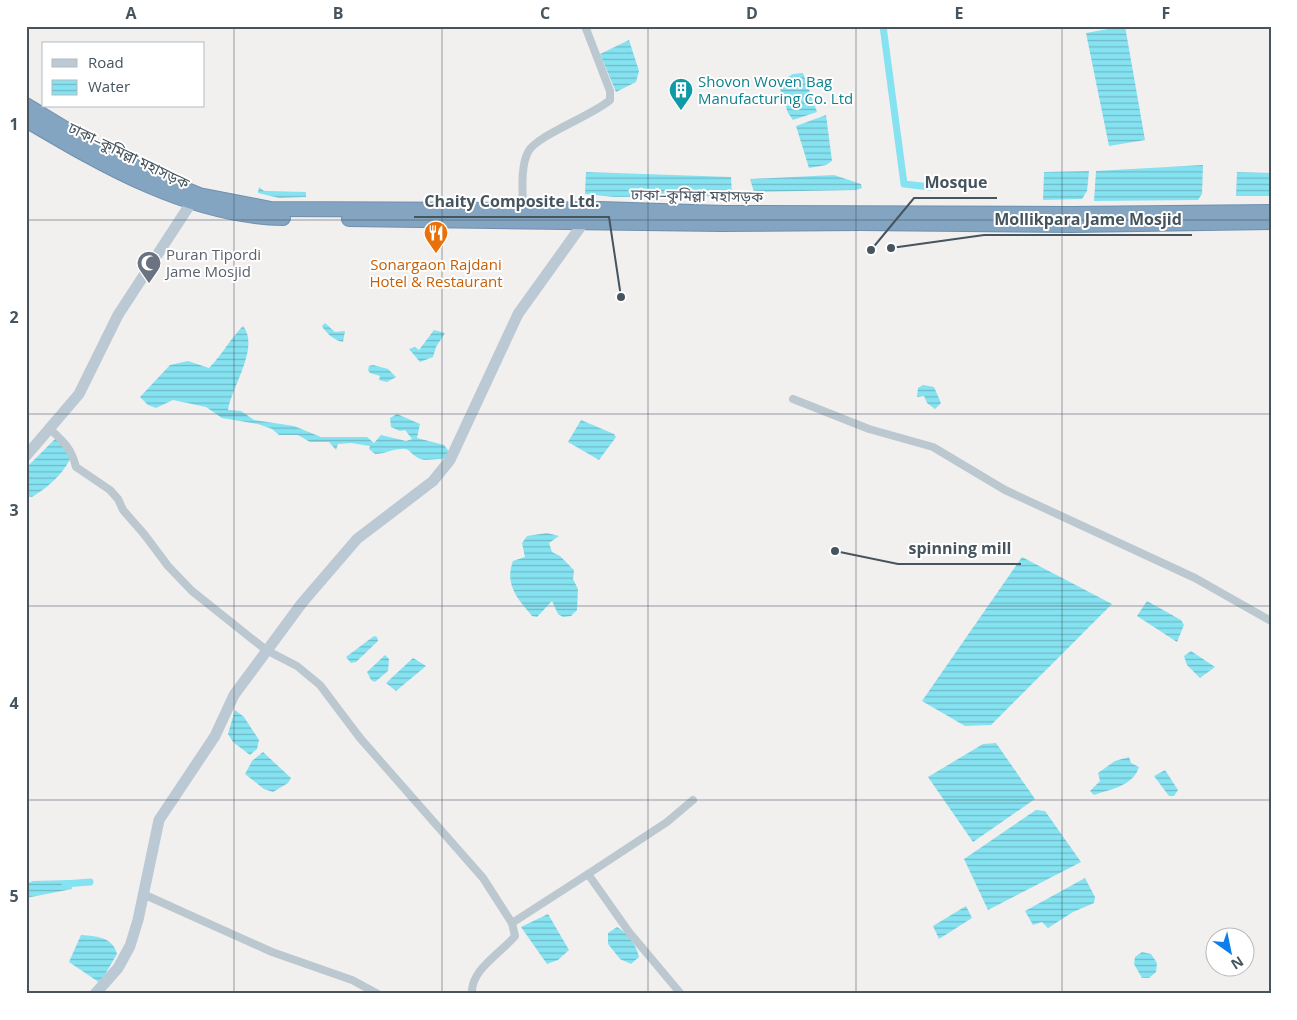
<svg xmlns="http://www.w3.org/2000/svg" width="1297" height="1020" viewBox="0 0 1297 1020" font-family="'Open Sans','Noto Sans Bengali',sans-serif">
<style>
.water{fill:url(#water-rules)}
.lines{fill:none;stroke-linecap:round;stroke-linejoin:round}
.canal{stroke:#85e2f1;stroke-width:7}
.highway-casing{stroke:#6f90ad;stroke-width:16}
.street{stroke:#bcc8cf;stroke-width:8}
.secondary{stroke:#bbc9d4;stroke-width:11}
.highway{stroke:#84a5c1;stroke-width:14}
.grid{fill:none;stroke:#46545e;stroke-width:1;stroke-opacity:0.55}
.labels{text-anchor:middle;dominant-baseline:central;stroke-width:4;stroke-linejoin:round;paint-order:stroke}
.culture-label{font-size:15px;fill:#0d838f;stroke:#fff;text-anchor:start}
.street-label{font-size:15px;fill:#46545e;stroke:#fff}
.worship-label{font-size:15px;fill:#5b616d;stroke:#fff;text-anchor:start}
.food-label{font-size:15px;fill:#c56008;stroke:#fff}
.leader{fill:none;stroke:#46545e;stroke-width:2}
.callout-dot{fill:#46545e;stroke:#fff;stroke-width:2}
.callout-label{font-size:16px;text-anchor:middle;font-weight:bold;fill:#46545e;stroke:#fff;stroke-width:4;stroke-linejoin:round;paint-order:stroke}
.neatline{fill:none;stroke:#46545e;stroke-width:2}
.grid-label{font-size:16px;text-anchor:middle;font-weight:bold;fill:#46545e}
</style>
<defs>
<pattern id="water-rules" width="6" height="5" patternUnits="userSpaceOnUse" patternTransform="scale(1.25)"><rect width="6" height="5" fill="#85e2f1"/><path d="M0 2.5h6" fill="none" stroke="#6fbac6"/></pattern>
</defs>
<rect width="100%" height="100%" fill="#f2efef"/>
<!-- water -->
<g class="water">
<path d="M1125,26L1145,140L1109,146L1086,33Z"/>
<path d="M629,40L639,71L636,82L616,92L600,54Z"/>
<path d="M803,73L817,112L793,120L788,113L778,83L793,74Z"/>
<path d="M826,115L832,161L826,165L809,168L796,126Z"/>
<path d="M1203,165L1202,194L1198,200L1094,201L1096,171Z"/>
<path d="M1089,171L1087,191L1082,199L1043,200L1044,172Z"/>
<path d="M586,172L731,177L732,196L614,197L585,194Z"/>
<path d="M1237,172L1271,173V196H1236Z"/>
<path d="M834,175L861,184L862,188L856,190L754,192L750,179Z"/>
<path d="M259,187L264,191L306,192V197L279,198L258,193Z"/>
<path d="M325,323L335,332L345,331L343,342C335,341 326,333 322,326Z"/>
<path d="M243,326C260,347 232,386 228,410L241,411L254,420L294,426L321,437H367L374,443L381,435L406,441L412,439L405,430L400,431L391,427L390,418L397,414L420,424L417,438L444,445L450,453L445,459C436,458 423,463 415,456C410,453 409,448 402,449C392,449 385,454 375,454L369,449L370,446L351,443L338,444L336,450L329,442H310L298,435H279L272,429L258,424L222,418L206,407L173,400L156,408L148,405L140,397L170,365L188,361L209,368C222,355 230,339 243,326Z"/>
<path d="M434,330L445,333L436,347L433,357L420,362L409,349L415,347L419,350Z"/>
<path d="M373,365L388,369L396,377L387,382L379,380L380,376L370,373L368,370L369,366Z"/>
<path d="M923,385L934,387L941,403L935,409L927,403L924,396L917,397L918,388Z"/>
<path d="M581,420L614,434L616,437L599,460L568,442Z"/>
<path d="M56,438L71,456C65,473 47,488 32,497L26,496V468Z"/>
<path d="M547,533L559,536L549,543L552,552L560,556L574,570L573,579L578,589L577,610L571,616L563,617L558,614L552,601L537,617L532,616C518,599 504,585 513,561L525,557L522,543L527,536Z"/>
<path d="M1022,557L1112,604L991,725L965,726L922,701Z"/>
<path d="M1147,601L1181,620L1184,625L1177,642L1137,616Z"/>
<path d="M374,636L377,637L378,641L356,662L351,663L346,657Z"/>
<path d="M1191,651L1215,667L1200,678L1187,665L1184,656Z"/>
<path d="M385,655L389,659L388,671L375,682L371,680L367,672Z"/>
<path d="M413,658L426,666L396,691L386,683Z"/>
<path d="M235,710L244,717L259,740L257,749L250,755L233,742L228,734Z"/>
<path d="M996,743L1035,799L973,842L928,777L983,744Z"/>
<path d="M263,752L291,778L288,783L273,792L264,789L245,774L252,761Z"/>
<path d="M1129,757L1131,763L1139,767C1133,786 1111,789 1094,795L1090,791L1100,781L1098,773L1115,761Z"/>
<path d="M1165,770L1178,790L1174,796H1169L1154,776Z"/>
<path d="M1036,810L1045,811L1081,862L988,910L964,859Z"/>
<path d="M1085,878L1095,897L1094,903L1073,912L1048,928L1042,922L1033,925L1025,911Z"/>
<path d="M71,880L72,889L26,898V884L33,881Z"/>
<path d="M966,906L972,918L939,939L933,926Z"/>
<path d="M548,914L569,950L558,960L547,964L521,927Z"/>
<path d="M617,927C628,933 636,945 639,957L631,964L620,959L608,944V933Z"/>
<path d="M81,935C96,936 113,937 117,954L100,983L69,962Z"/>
<path d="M1142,952L1151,954L1157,963L1156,972L1149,978H1142L1134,964L1135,957Z"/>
</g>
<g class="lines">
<!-- canal -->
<g class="canal">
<path d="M883,26L904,184L930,187"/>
<path d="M65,884L90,882"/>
</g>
<defs>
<g id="highway">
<path d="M26,105L97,148L160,179L199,195L271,209L509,210L600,209L724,213L1071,214L1271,212"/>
<path d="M26,120C104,166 189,216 283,218"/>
<path d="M349,219L721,224L860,223L1072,225L1271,222"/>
</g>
</defs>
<!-- highway casing -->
<use href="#highway" class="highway-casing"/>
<!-- street -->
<g class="street">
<path d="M523,210C523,193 520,168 528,152C537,135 592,116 610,100V91L585,26"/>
<path d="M793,399L869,429L933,447L1005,490L1195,578L1271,621"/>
<path d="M50,429C65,443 71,448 76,467L110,490L118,499L123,510L144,534L168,566L192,591L266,650L297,666L320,685L360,738L483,878L512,923L515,936C501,953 470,970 472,994"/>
<path d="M588,874L667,822L693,800"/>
<path d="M143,894L272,952L352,980L378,994"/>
<path d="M512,923L588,874L629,932L681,994"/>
</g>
<!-- secondary -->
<g class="secondary">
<path d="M26,456L79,394L118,315L191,203"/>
<path d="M95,994L118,968L130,946L138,920L159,820L215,736L234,695L302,603L357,539L433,481L450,460L518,314L584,222"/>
</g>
<!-- highway -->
<use href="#highway" class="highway"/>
</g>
<!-- grid -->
<path class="grid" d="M234,26V994M442,26V994M648,26V994M856,26V994M1062,26V994M26,220H1271M26,414H1271M26,606H1271M26,800H1271"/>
<!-- icons -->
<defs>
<symbol id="building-pin" viewBox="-11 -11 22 30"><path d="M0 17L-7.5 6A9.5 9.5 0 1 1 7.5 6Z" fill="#0f9aa8" stroke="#fff"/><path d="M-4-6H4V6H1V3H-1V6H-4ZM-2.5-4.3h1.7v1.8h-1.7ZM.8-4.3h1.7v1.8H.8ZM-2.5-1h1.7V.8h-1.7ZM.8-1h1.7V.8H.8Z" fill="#fff"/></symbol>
<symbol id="restaurant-pin" viewBox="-11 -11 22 30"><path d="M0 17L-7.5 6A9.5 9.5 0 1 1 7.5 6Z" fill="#e8710a" stroke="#fff"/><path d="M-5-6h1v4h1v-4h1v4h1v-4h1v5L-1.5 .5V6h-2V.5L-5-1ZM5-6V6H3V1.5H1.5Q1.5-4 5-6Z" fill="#fff"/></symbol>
<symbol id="mosque-pin" viewBox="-11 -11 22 30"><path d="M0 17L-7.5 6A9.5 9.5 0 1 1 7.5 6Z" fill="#6b7280" stroke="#fff"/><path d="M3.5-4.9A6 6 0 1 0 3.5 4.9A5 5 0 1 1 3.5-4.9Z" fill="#fff"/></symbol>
</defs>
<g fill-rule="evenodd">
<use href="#building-pin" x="667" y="76" width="28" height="38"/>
<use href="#restaurant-pin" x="422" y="219" width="28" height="38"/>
<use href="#mosque-pin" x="135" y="249" width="28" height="38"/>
</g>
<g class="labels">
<!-- culture labels -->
<g class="culture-label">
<text x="698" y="81">Shovon Woven Bag<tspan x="698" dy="17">Manufacturing Co. Ltd</tspan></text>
</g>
<!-- street labels -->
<g class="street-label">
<text transform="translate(129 155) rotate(26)">ঢাকা–কুমিল্লা মহাসড়ক</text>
<text transform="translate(697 195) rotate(1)">ঢাকা–কুমিল্লা মহাসড়ক</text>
</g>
<!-- worship labels -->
<g class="worship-label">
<text x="166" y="254">Puran Tipordi<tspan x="166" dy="17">Jame Mosjid</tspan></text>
</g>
<!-- food labels -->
<g class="food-label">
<text x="436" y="264">Sonargaon Rajdani<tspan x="436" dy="17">Hotel &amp; Restaurant</tspan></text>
</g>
</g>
<!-- callouts -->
<path class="leader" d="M871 250L914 198H997M621 297L609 217H414M891 248L984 235H1192M835 551L898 564H1021"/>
<g class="callout-dot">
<circle cx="871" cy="250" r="5"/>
<circle cx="621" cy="297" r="5"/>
<circle cx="891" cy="248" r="5"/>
<circle cx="835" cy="551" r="5"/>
</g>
<g class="callout-label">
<text x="956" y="188">Mosque</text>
<text x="512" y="207">Chaity Composite Ltd.</text>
<text x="1088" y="225">Mollikpara Jame Mosjid</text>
<text x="960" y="554">spinning mill</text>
</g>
<!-- border -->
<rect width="1297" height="1020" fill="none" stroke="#ffffff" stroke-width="55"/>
<!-- legend -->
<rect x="42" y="42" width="162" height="65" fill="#ffffff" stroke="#b5bbbf"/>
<rect x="52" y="59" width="25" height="8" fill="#bbc9d4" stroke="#b5bbbf"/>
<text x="88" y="68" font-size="15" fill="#46545e">Road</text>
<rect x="52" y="80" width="25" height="15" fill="url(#water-rules)" stroke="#b5bbbf"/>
<text x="88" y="92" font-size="15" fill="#46545e">Water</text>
<!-- north arrow -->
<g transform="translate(1230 952) rotate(147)"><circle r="24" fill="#ffffff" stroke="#b5bbbf"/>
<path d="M0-4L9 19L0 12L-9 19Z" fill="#0e7eed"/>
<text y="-8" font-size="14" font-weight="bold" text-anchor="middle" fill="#46545e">N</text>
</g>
<rect x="28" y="28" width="1242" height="964" class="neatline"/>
<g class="grid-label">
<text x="131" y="19">A</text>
<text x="338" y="19">B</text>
<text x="545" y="19">C</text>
<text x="752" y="19">D</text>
<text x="959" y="19">E</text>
<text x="1166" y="19">F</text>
<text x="14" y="130">1</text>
<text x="14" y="323">2</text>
<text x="14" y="516">3</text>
<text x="14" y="709">4</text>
<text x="14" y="902">5</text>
</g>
</svg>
